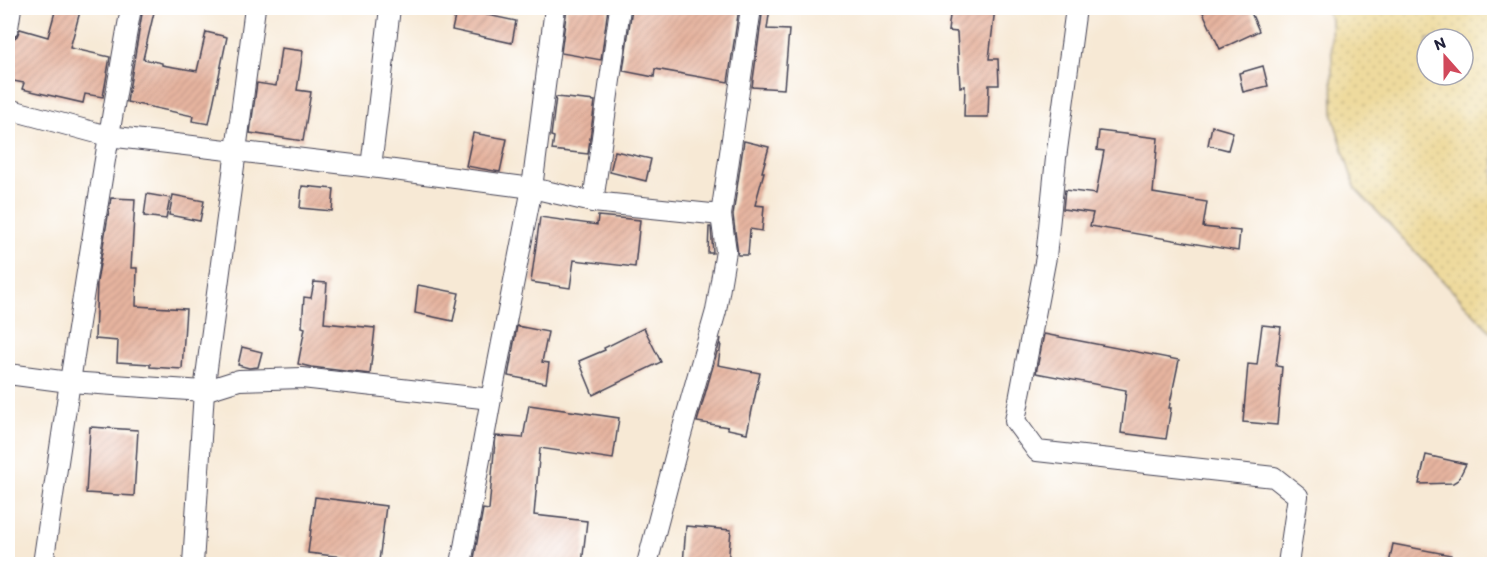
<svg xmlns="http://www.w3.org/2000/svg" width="1502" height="572" viewBox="0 0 1502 572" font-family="Itim,sans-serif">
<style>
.sand{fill:url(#sand-dots);stroke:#887e6c;stroke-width:1.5;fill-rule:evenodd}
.building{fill:url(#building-hatch)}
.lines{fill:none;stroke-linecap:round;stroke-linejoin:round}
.minor-casing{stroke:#424052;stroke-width:22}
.minor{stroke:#fff;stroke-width:20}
</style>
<defs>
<pattern id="sand-dots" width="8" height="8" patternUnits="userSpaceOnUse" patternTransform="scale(1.5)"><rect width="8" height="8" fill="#eeda9e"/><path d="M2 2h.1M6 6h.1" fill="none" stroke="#ccbb89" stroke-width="1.8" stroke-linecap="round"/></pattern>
<pattern id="building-hatch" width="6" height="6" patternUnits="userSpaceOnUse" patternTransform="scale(1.5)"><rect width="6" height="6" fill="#e6b49f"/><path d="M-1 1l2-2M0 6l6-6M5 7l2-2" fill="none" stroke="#c59a8a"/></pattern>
</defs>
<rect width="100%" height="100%" fill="#fff"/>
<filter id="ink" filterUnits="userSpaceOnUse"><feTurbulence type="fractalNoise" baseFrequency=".0167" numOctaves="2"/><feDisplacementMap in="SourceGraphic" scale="12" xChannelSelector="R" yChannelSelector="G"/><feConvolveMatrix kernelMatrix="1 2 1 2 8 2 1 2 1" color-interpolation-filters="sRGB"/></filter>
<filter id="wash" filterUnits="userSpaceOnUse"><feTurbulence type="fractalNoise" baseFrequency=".008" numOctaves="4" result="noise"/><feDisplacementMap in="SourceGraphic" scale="24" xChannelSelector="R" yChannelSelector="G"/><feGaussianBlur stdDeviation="1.35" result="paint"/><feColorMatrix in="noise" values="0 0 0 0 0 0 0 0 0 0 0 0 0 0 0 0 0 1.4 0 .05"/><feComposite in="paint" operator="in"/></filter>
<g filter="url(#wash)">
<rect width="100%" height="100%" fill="#f7e9d5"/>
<!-- sand -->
<path class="sand" d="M1325,8H1494V335L1355,188L1333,117L1331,19ZM1427,39H1463V75H1427Z"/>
<g id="blocks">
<!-- building -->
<g class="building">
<path d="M56,8H81L70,48L110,57L103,97L85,94L83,103L22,89L24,83L8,80V40L13,39L17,36L20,29L48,37Z"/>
<path d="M143,8H155L143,59L162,63V65L197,71L206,32L227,37L209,124L192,121L193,116L127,102Z"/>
<path d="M457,8H479L478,13L516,21L512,43L452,30Z"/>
<path d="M567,8H608L601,60L561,53Z"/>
<path d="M632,8H739L728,82L655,69L654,77L623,71Z"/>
<path d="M763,8H770L767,29L789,30L784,89L752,87Z"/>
<path d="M951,8H995L989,59H998L999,85H989L988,117H964L965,86L960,87L957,32L948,31Z"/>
<path d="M1201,8H1249L1259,31L1220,49Z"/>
<path d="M281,48L303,51L297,90L311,92L303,141L250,133L257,83L276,86Z"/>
<path d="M1263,66L1268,86L1243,92L1239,73Z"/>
<path d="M556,97L595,101L588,154L552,150L554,137L551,136Z"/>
<path d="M1212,126L1233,132L1228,150L1208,145Z"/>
<path d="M1099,131L1158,138L1153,193L1207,202L1203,227L1240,231L1238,251L1090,226L1093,213L1063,209L1065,190L1096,194L1104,151L1097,150Z"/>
<path d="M473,133L507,139L500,172L466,166Z"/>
<path d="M744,141L769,147L762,172H764L755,205L764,206L762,231L750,229L748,255H738L733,215Z"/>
<path d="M615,151L651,159L646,181L610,172Z"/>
<path d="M302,186L334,189L332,211L300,208Z"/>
<path d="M147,194L170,198L166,219L144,216Z"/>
<path d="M173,195L204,201L200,221L169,215Z"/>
<path d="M111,198L135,199L131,268H137L136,306L186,309L182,369L150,367V364L117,362L118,341L95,339L97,282Z"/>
<path d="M598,216L640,220L635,267L574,260L570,288L531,282L540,217L597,225Z"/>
<path d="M709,227H711L713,253H708Z"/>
<path d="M314,282L327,283L324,323L375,328L370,374L311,367L298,364L305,328L302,327L304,297L311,298Z"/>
<path d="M418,285L459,293L453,321L415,313Z"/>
<path d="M1262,325L1281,327L1276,366L1282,367L1277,425L1243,422L1248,364L1257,365Z"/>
<path d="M517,326L548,332L542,362L549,363L546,383L508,376Z"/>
<path d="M644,328L661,362L593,395L579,361L605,350L604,348Z"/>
<path d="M1044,334L1179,360L1169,408H1171L1166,439L1121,433L1126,390L1036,373Z"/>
<path d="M721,338L720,344H721L718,365L760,373L747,433L728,429V427L697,422Z"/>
<path d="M242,347L262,352L258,367L249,368L238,365Z"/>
<path d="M529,405L619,418L613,459L540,448L534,515L587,521L582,564H473L483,509L489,510L494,452L496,436L523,438Z"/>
<path d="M90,427L138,430L134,496L86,493Z"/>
<path d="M1426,455L1466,464L1458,480L1453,483L1419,484Z"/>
<path d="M315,497L386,506L379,561L308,553Z"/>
<path d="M686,526L731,530L728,564H683Z"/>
<path d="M1393,544L1451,555L1450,564H1389Z"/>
</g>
</g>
</g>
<g filter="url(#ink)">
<use href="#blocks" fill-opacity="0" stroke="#424052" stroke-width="1.5"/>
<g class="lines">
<defs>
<g id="minor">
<path d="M1076,8L1056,158L1046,257L1015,421L1037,451L1274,477L1298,496L1288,564"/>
<path d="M8,28L11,8"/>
<path d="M8,109L108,136L371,167L532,188L593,202L721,215L751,8"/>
<path d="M371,167L390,8"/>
<path d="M593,202L620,8"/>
<path d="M8,374L69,382L204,391L239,380L302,378L491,399"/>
<path d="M43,564C70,378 98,192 131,8"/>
<path d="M193,564L204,391L255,8"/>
<path d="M461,564L491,399L532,188L555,8"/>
<path d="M647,564L680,438L716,311L726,251L721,215"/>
</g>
</defs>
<!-- minor casing -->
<use href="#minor" class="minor-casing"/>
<!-- minor -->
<use href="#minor" class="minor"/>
</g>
</g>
<!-- margin -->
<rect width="1502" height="572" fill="none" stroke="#fff" stroke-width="30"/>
<!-- north arrow -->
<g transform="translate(1445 57) rotate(339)"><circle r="28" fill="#ffffff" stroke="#a7a7b1" stroke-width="1.5"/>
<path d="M0-4.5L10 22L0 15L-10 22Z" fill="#d1495b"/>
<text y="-9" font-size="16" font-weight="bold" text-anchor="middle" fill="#22223b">N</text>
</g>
</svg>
